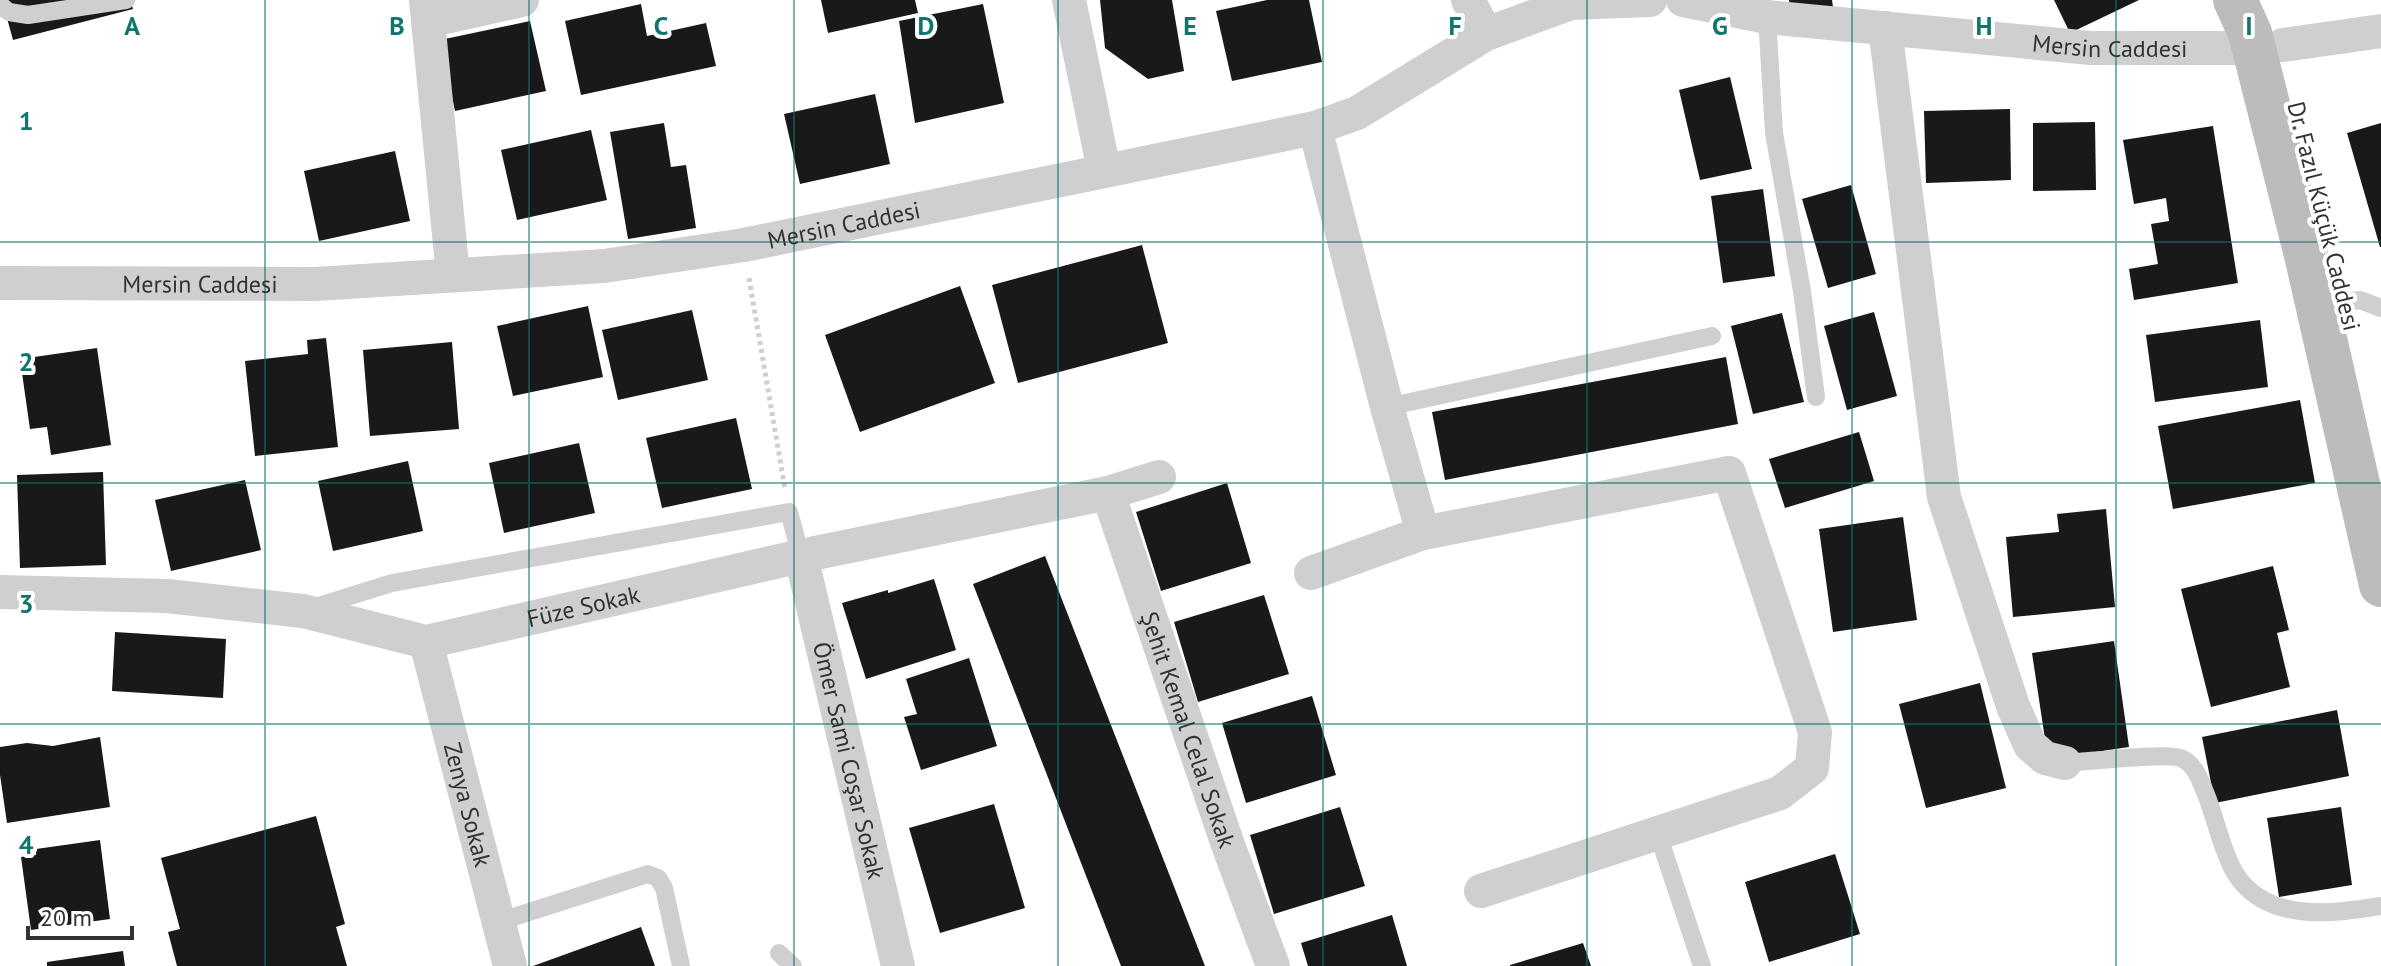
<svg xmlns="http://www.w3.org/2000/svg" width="2381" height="966" viewBox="0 0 2381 966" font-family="'PT Sans',sans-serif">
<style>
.building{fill:#191919}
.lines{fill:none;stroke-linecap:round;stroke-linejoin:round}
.path{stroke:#cfcfcf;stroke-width:5;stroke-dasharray:4 4;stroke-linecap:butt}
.lane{stroke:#cfcfcf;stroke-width:18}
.street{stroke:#cfcfcf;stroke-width:34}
.secondary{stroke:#bcbcbc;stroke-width:44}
.grid{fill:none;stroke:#0f766e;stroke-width:2;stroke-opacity:0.55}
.labels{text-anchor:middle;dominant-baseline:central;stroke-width:8;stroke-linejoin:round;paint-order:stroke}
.street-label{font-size:24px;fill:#323232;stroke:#fff}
.grid-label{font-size:26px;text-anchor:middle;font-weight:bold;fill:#0f766e;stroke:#fff;stroke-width:8;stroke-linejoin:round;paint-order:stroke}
</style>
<rect width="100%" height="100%" fill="#fff"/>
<!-- building -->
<g class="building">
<path d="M2,0H130L133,9L13,40Z"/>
<path d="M821,0H915L918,13L828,33Z"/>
<path d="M1100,0H1172L1184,71L1148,79L1105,48Z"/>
<path d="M1267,0H1309L1322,62L1232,81L1216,11Z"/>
<path d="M1789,0H1832L1833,7L1790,9Z"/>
<path d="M2054,0H2139L2070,33Z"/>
<path d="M641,4L647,36L706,23L716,66L581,95L565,21Z"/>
<path d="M983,4L1004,103L915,123L899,21Z"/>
<path d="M530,21L546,91L455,111L440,40Z"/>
<path d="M1730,77L1752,169L1700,180L1679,90Z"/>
<path d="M875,94L890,164L800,184L784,114Z"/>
<path d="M2010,109L2011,180L1926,183L1924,111Z"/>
<path d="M2095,122L2096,190L2033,191V123Z"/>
<path d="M664,123L671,167L686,165L696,228L628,239L610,132Z"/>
<path d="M2381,123V247H2380L2347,133Z"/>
<path d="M2213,126L2238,283L2134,300L2129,269L2158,264L2151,224L2169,221L2166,198L2134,204L2123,140Z"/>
<path d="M591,130L607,200L517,220L501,150Z"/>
<path d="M395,151L410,221L319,241L304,171Z"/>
<path d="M1851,185L1876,274L1828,288L1802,199Z"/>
<path d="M1763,189L1775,276L1723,283L1711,196Z"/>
<path d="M1142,245L1168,343L1018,383L992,285Z"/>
<path d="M960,286L995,383L860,432L825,335Z"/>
<path d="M588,306L603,377L513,396L497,326Z"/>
<path d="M692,310L708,380L618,400L602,330Z"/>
<path d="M1874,312L1897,396L1847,410L1824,326Z"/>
<path d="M1782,313L1804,402L1753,414L1731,326Z"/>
<path d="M2260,320L2268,387L2155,402L2146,335Z"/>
<path d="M326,338L338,447L255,456L245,361L308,354L307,340Z"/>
<path d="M452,342L459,429L370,436L363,350Z"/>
<path d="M97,348L111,445L51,455L47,427L30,429L20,359Z"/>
<path d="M1726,357L1738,424L1445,480L1432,412Z"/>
<path d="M2300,400L2315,483L2173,509L2158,426Z"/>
<path d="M736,418L752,489L662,508L646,438Z"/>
<path d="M1859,432L1874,481L1785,508L1769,459Z"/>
<path d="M579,443L595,513L504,533L489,463Z"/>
<path d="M408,461L423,531L333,551L318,481Z"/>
<path d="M103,472L106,565L20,568L17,475Z"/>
<path d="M245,480L261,550L171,571L155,500Z"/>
<path d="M1227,483L1251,563L1161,591L1136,512Z"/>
<path d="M2106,509L2115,607L2013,617L2006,537L2059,532L2057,514Z"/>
<path d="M1903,517L1917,620L1833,632L1819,529Z"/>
<path d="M1045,556L1205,966H1121L973,584Z"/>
<path d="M2273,566L2289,630L2277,633L2290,687L2211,707L2181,589Z"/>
<path d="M934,579L956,650L866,679L842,603L888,590V593Z"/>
<path d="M1264,595L1289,674L1198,702L1174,622Z"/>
<path d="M115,632L226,639L223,698L112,691Z"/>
<path d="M2114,641L2129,747L2048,759L2032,653Z"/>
<path d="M969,658L997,746L921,770L904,717L917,714L906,679Z"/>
<path d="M1980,683L2006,788L1926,808L1899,704Z"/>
<path d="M1312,696L1336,775L1246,803L1222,723Z"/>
<path d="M2337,710L2349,776L2215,803L2202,737Z"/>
<path d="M100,737L110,807L7,823L0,775V747L27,743L53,746Z"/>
<path d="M994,804L1025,908L940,933L909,828Z"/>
<path d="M1340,807L1365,886L1274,914L1250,835Z"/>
<path d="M2341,807L2352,885L2279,897L2267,818Z"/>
<path d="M316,816L345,924L336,927L347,966H177L168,932L180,929L161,858Z"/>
<path d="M100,840L110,919L31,930L21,857L36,855V849Z"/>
<path d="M1835,854L1860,934L1769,962L1745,882Z"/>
<path d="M1392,915L1407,966H1308L1301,943Z"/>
<path d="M641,927L655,966H533Z"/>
<path d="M1583,943L1591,966H1510V965Z"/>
<path d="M123,951L125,966H47V962Z"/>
</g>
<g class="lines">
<!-- path -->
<path class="path" d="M749,278L785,489"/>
<!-- lane -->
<g class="lane">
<path d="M0,5L9,12L28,15L126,0"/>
<path d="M1767,17L1774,133L1802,291L1816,397"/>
<path d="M2345,302L2360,300L2381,308"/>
<path d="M1387,407L1712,336"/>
<path d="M312,608L392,583L789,512L801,556"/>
<path d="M2065,763C2086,762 2166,752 2181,758C2195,764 2200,780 2205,792C2216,818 2221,849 2235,873C2266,923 2332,914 2381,906"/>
<path d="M1658,834L1702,966"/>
<path d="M498,922L648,874L658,878L664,888L681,966"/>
<path d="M779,953L793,966"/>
</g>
<!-- street -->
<g class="street">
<path d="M426,0L453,275"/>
<path d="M1069,0L1104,170"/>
<path d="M1468,0L1486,34"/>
<path id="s1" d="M1683,0L1767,17L2091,48H2253"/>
<path d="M428,21L522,0"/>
<path d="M1885,28L1944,497L2013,706L2030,745L2045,758L2065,763"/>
<path d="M2283,45L2381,31"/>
<path d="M1315,128L1387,407L1423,533"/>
<path id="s2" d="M0,283L315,284L604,266L744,245L1315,128L1357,113L1486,34L1571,3L1650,0"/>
<path id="s3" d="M1108,493L1228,845L1273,966"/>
<path id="s4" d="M801,556L898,966"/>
<path d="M1311,573L1423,533L1729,473L1815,732L1812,768L1780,793L1481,891"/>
<path id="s5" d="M0,592L167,596L303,611L426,642L801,556L1108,493L1159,477"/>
<path id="s6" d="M426,642L510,966"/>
</g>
<!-- secondary -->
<path class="secondary" d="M2235,0L2250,33L2306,255L2381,585"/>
</g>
<!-- grid -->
<path class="grid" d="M265,0V966M529,0V966M794,0V966M1058,0V966M1323,0V966M1587,0V966M1852,0V966M2116,0V966M0,242H2381M0,483H2381M0,724H2381"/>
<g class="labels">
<!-- street labels -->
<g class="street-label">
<text stroke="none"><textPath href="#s1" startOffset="430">Mersin Caddesi</textPath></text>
<text transform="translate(2324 216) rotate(76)">Dr. Fazıl Küçük Caddesi</text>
<text stroke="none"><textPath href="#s2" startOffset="848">Mersin Caddesi</textPath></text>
<text stroke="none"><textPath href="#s2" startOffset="200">Mersin Caddesi</textPath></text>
<text stroke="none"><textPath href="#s5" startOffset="592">Füze Sokak</textPath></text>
<text stroke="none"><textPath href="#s3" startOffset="250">Şehit Kemal Celal Sokak</textPath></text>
<text stroke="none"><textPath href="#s4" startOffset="210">Ömer Sami Coşar Sokak</textPath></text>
<text stroke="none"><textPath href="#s6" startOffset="168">Zenya Sokak</textPath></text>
</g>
</g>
<g class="grid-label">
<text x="132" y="35">A</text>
<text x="397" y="35">B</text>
<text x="661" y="35">C</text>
<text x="926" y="35">D</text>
<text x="1190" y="35">E</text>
<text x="1455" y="35">F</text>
<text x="1720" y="35">G</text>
<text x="1984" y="35">H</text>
<text x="2249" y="35">I</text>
<text x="26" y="130">1</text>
<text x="26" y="371">2</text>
<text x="26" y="613">3</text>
<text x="26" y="854">4</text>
</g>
<!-- scale -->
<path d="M28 926v12h104v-12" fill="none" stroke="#323232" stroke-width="4"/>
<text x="40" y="926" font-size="24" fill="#323232" stroke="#ffffff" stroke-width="6" paint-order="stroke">20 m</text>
</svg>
